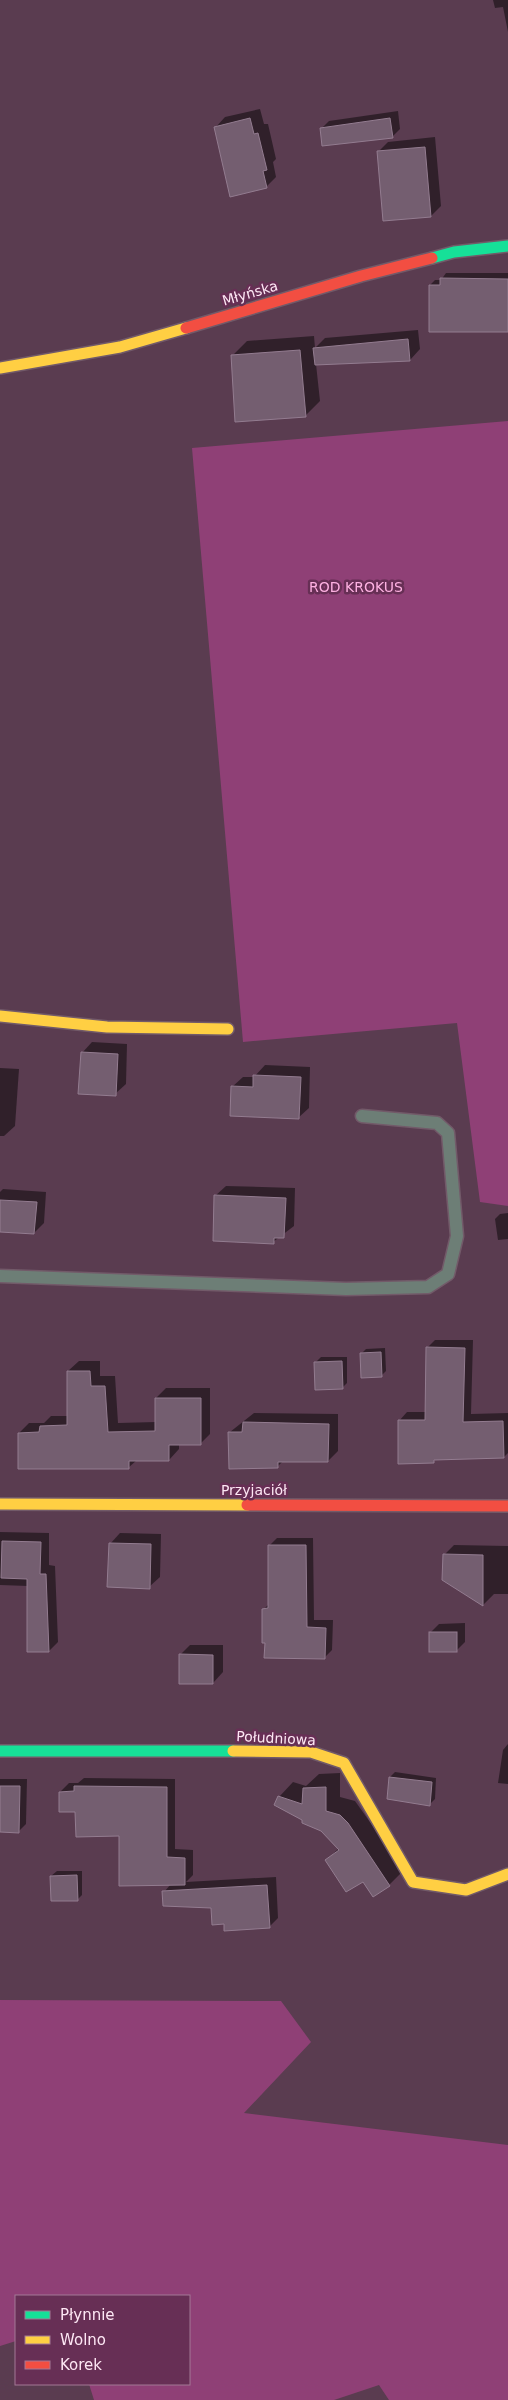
<svg xmlns="http://www.w3.org/2000/svg" width="508" height="2400" viewBox="0 0 508 2400" font-family="'DejaVu Sans',sans-serif">
<style>
.green{fill:#8f4076}
.shadow{fill:#0007}
.building{fill:#745e70;stroke:#937c90}
.lines{fill:none;stroke-linecap:round;stroke-linejoin:round}
.lane-casing{stroke:#725a69;stroke-width:15}
.fast-casing{stroke:#725a69;stroke-width:14}
.slow-casing{stroke:#725a69;stroke-width:14}
.jam-casing{stroke:#725a69;stroke-width:14}
.lane{stroke:#6d7e76;stroke-width:12}
.fast{stroke:#16e098;stroke-width:11}
.slow{stroke:#ffcf43;stroke-width:11}
.jam{stroke:#f24e42;stroke-width:11}
.labels{text-anchor:middle;dominant-baseline:central;stroke-width:5;stroke-linejoin:round;paint-order:stroke}
.street-label{font-size:14px;fill:#fde7f4;stroke:#672f55}
.park-label{font-size:14px;fill:#feb1e2;stroke:#672f55}
</style>
<rect width="100%" height="100%" fill="#5a3c50"/>
<!-- green -->
<g class="green">
<path d="M508,421V1206L480,1202L457,1023L243,1042L192,448Z"/>
<path d="M0,2000L281,2001L311,2042L244,2113L508,2145V2400H389L379,2385L334,2400H94L89,2384H189V2296H16V2341L0,2346Z"/>
</g>
<!-- shadow -->
<g class="shadow">
<path d="M493,0H508V32L503,7L495,8Z"/>
<path d="M260,109L264,124H268L276,159L273,162L276,177L266,187L215,128L225,117Z"/>
<path d="M398,111L400,129L392,137L321,129L329,121Z"/>
<path d="M435,137L441,206L431,216L378,152L388,142Z"/>
<path d="M446,273H508V331L430,285L435,280H441Z"/>
<path d="M418,330L420,349L410,360L316,364L320,401L305,416L232,356L247,341L314,336L315,348L325,338Z"/>
<path d="M92,1042L127,1044L126,1084L115,1094L82,1053Z"/>
<path d="M265,1065L310,1067L309,1108L298,1118L232,1087L243,1077H254Z"/>
<path d="M0,1068L19,1069L15,1126L4,1136H0Z"/>
<path d="M226,1186L295,1188L294,1226L273,1242L215,1196Z"/>
<path d="M3,1189L46,1192L44,1223L34,1233L0,1231V1192Z"/>
<path d="M508,1213V1239L498,1240L495,1219L500,1214Z"/>
<path d="M435,1340H473L471,1414L508,1413V1453L504,1457L437,1458L433,1462L399,1421L407,1412H426L427,1348Z"/>
<path d="M385,1348L386,1371L381,1376L361,1354L366,1349Z"/>
<path d="M321,1357H347V1383L342,1388L316,1362Z"/>
<path d="M79,1361H100V1376H115L118,1423L156,1422V1398L166,1388H210V1434L200,1444H179V1449L169,1460H137L128,1468L19,1433L29,1423H44L51,1416H68V1371Z"/>
<path d="M254,1413L338,1414V1451L328,1461H283L277,1467L230,1432Z"/>
<path d="M0,1532L49,1533V1565L55,1566L58,1642L49,1651L28,1586L0,1585Z"/>
<path d="M120,1533L161,1534L160,1577L149,1587L110,1544Z"/>
<path d="M277,1538H313L314,1620H333L332,1650L325,1657L266,1642L264,1609L269,1604V1546Z"/>
<path d="M454,1545L508,1546V1594H494L483,1605L444,1555Z"/>
<path d="M465,1623V1642L456,1651L430,1633L439,1624Z"/>
<path d="M190,1645H223V1672L213,1683L180,1655Z"/>
<path d="M508,1744V1784L498,1783L503,1750Z"/>
<path d="M395,1772L436,1778L435,1799L430,1804L388,1798L390,1777Z"/>
<path d="M340,1773V1797L355,1801L404,1870L389,1885L373,1895L363,1880L327,1860L339,1848L322,1830L303,1819L279,1797L293,1782L306,1786L319,1774Z"/>
<path d="M84,1778L175,1779V1849L193,1850V1875L186,1882L276,1877L278,1918L269,1927L225,1923L212,1906L164,1892L171,1884L120,1835L76,1810L60,1792L69,1783H78Z"/>
<path d="M0,1779H27L26,1824L19,1831H0Z"/>
<path d="M57,1871H82V1895L77,1900L51,1876Z"/>
</g>
<!-- building -->
<g class="building">
<path d="M250,118L254,134L258,133L267,170L263,171L267,188L230,197L214,127Z"/>
<path d="M390,118L393,138L322,146L320,128Z"/>
<path d="M425,147L431,217L383,221L377,151Z"/>
<path d="M440,278L508,279V332H429V285H440Z"/>
<path d="M408,339L410,361L315,365L313,348Z"/>
<path d="M300,350L306,417L235,422L231,355Z"/>
<path d="M81,1052L118,1054L116,1096L78,1094Z"/>
<path d="M253,1075L301,1077L299,1119L230,1116L231,1086L253,1087Z"/>
<path d="M214,1195L286,1198L284,1238H274V1244L213,1241Z"/>
<path d="M0,1200L37,1202L34,1234L0,1232Z"/>
<path d="M426,1347L465,1348L463,1422L503,1421L504,1458L434,1460V1463L398,1464V1420H425Z"/>
<path d="M381,1352L382,1377L361,1378L360,1353Z"/>
<path d="M342,1361L343,1389L315,1390L314,1362Z"/>
<path d="M67,1371H90L91,1386H105L108,1432L155,1431V1398H201V1445H169V1461H129V1469H18V1433L39,1432L40,1426L67,1425Z"/>
<path d="M243,1422L329,1424L328,1462H278V1468L229,1469L228,1432H242Z"/>
<path d="M2,1541L41,1542L40,1574H46L49,1652H27V1579L1,1578Z"/>
<path d="M109,1543L151,1544L150,1589L107,1587Z"/>
<path d="M268,1545H306L307,1627L326,1628L325,1659L264,1658L265,1643H262V1609L268,1608Z"/>
<path d="M443,1554L483,1555V1606L442,1580Z"/>
<rect x="429" y="1632" width="28" height="20"/>
<path d="M179,1654L213,1655V1684H179Z"/>
<path d="M389,1777L432,1782L430,1806L387,1799Z"/>
<path d="M0,1786H20L19,1833L0,1832Z"/>
<path d="M74,1786L167,1787V1857L185,1858V1885L119,1886V1836L76,1837L75,1812H59V1792L74,1791Z"/>
<path d="M326,1787V1811L340,1815L348,1823L390,1886L373,1897L363,1882L346,1892L325,1860L339,1850L321,1831L302,1823V1820L274,1805L278,1796L302,1804L303,1788Z"/>
<path d="M77,1875L78,1901H51L50,1876Z"/>
<path d="M267,1885L270,1928L224,1931V1924L212,1925L211,1908L163,1906L162,1891Z"/>
</g>
<g class="lines">
<defs>
<path id="lane" d="M0,1276L346,1289L428,1287L448,1274L457,1236L448,1133L437,1123L362,1116"/>
<g id="fast">
<path d="M432,258L454,252L508,246"/>
<path d="M0,1751H233"/>
</g>
<g id="slow">
<path d="M0,368L120,347L186,328"/>
<path d="M0,1016L107,1027L228,1029"/>
<path d="M0,1504L247,1505"/>
<path d="M233,1751L311,1752L344,1763L413,1882L466,1890L508,1874"/>
</g>
<g id="jam">
<path d="M186,328L361,276L432,258"/>
<path d="M247,1505L508,1506"/>
</g>
</defs>
<!-- lane casing -->
<use href="#lane" class="lane-casing"/>
<!-- fast casing -->
<use href="#fast" class="fast-casing"/>
<!-- slow casing -->
<use href="#slow" class="slow-casing"/>
<!-- jam casing -->
<use href="#jam" class="jam-casing"/>
<!-- lane -->
<use href="#lane" class="lane"/>
<!-- fast -->
<use href="#fast" class="fast"/>
<!-- slow -->
<use href="#slow" class="slow"/>
<!-- jam -->
<use href="#jam" class="jam"/>
</g>
<g class="labels">
<!-- street labels -->
<g class="street-label">
<text transform="translate(250 293) rotate(-16)">Młyńska</text>
<text x="254" y="1490">Przyjaciół</text>
<text transform="translate(276 1738) rotate(3)">Południowa</text>
</g>
<!-- park labels -->
<g class="park-label">
<text x="356" y="587">ROD KROKUS</text>
</g>
</g>
<!-- legend -->
<rect x="15" y="2295" width="175" height="90" fill="#672f55" stroke="#a37995"/>
<rect x="25" y="2311" width="25" height="8" fill="#16e098" stroke="#a37995"/>
<text x="60" y="2320" font-size="15" fill="#fde7f4">Płynnie</text>
<rect x="25" y="2336" width="25" height="8" fill="#ffcf43" stroke="#a37995"/>
<text x="60" y="2345" font-size="15" fill="#fde7f4">Wolno</text>
<rect x="25" y="2361" width="25" height="8" fill="#f24e42" stroke="#a37995"/>
<text x="60" y="2370" font-size="15" fill="#fde7f4">Korek</text>
</svg>
